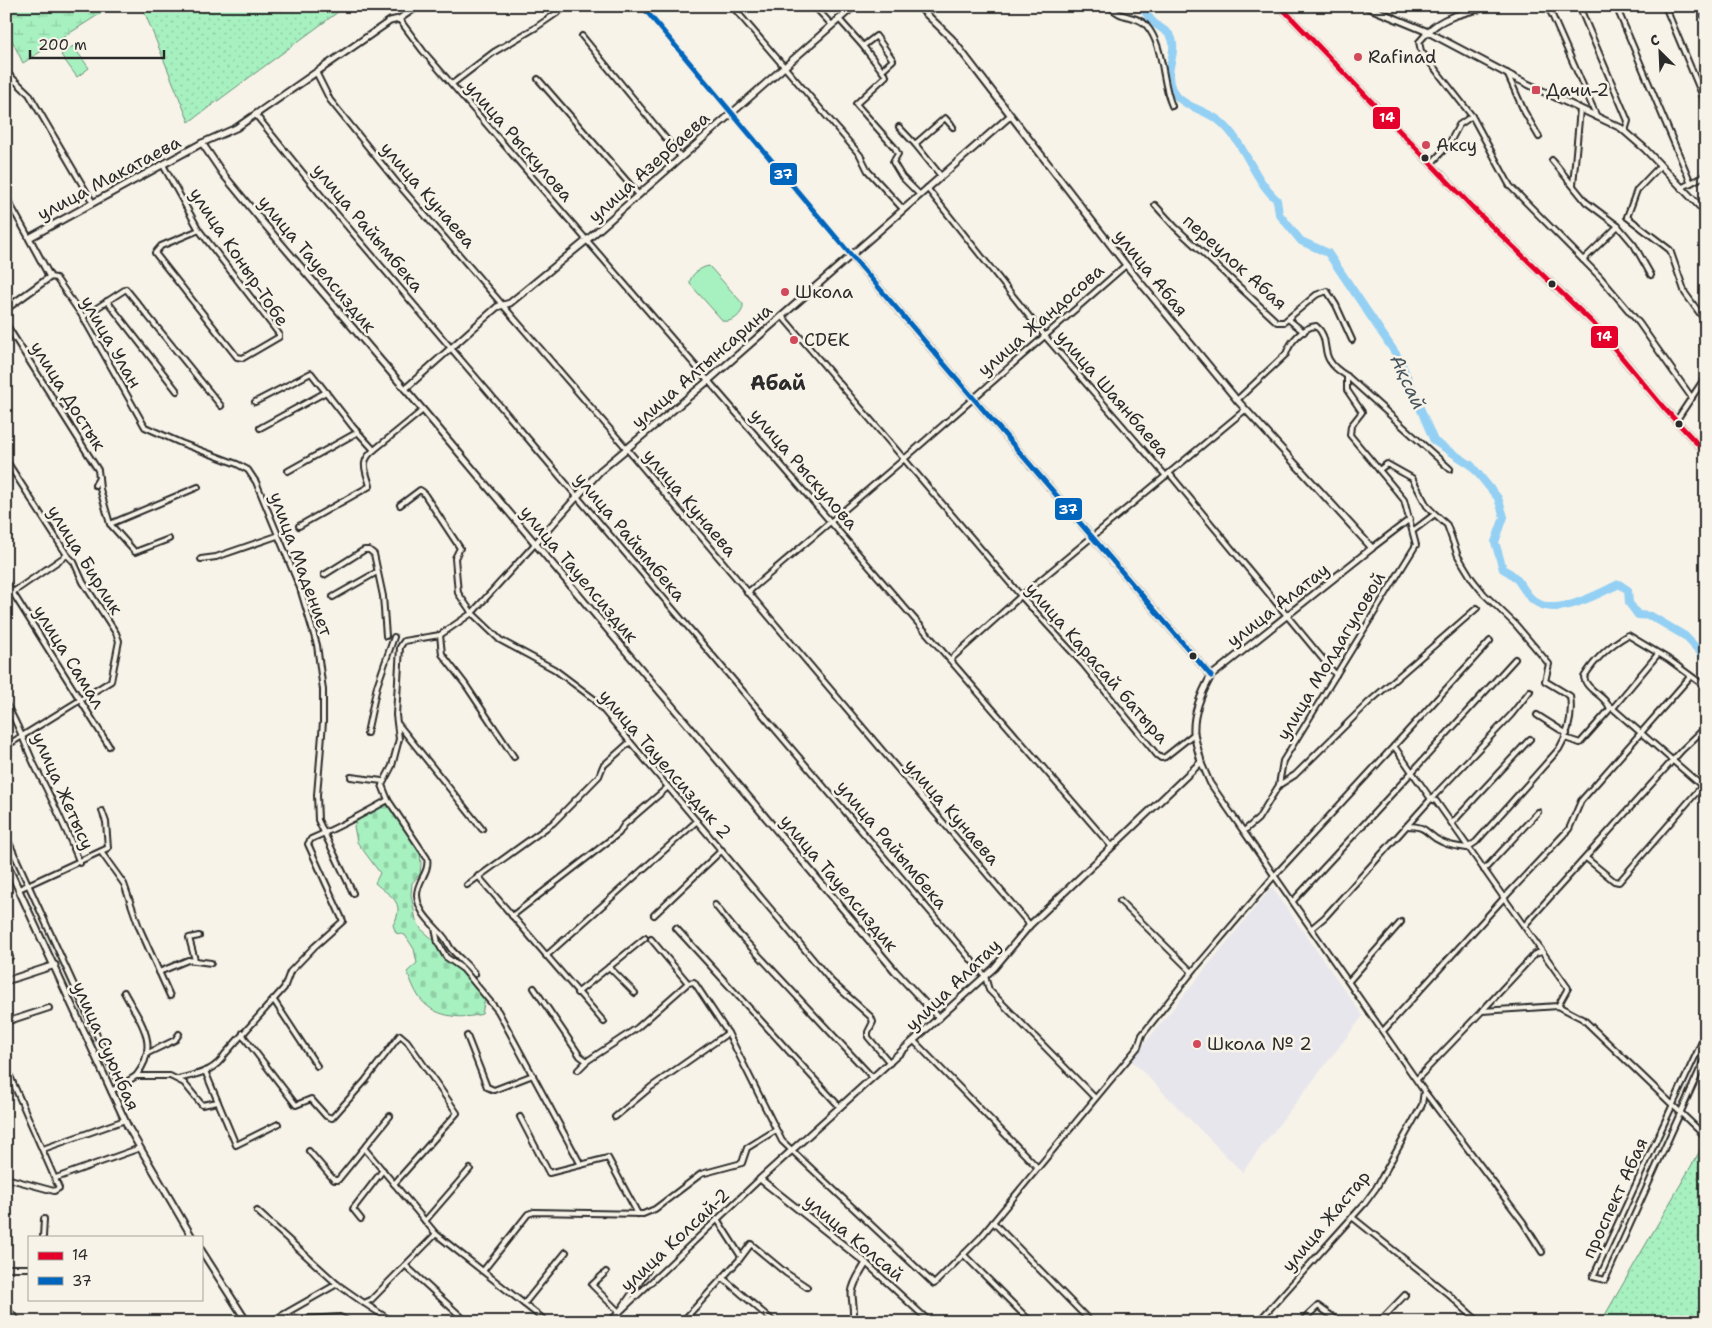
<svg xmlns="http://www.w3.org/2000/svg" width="1712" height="1328" viewBox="0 0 1712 1328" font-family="'Shantell Sans',sans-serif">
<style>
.built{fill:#e8e6ed}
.grass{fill:url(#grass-dots);stroke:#698e76}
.wetland{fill:url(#wetland-marsh);stroke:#698e76}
.cemetery{fill:url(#cemetery-stones);stroke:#698e76}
.garden{fill:#a7f1c0;stroke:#698e76}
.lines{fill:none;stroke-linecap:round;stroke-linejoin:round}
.river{stroke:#94d0f4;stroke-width:8}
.street-casing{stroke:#2b2b2b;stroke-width:8}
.secondary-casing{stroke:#2b2b2b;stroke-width:9}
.street{stroke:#f7f3e8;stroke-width:4}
.secondary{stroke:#f7f3e8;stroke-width:5}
.bus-1-casing{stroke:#f7f3e8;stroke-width:9}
.bus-2-casing{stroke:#f7f3e8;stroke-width:9}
.bus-1{stroke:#e4002b;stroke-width:5}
.bus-2{stroke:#0065bd;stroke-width:5}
.poi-dot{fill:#d1495b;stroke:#f7f3e8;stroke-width:2}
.bus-dot{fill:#2b2b2b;stroke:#f7f3e8;stroke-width:2}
.labels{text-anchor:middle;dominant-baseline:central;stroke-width:5;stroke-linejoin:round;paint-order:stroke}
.poi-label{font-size:18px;fill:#2b2b2b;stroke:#f7f3e8;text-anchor:start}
.street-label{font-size:18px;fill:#2b2b2b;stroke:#f7f3e8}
.water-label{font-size:19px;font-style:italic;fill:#45545d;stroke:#f7f3e8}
.quarter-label{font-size:20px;font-weight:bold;fill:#2b2b2b;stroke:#f7f3e8}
.line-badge{stroke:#f7f3e8;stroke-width:2}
.badge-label{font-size:14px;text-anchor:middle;font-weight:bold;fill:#fff}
</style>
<defs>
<pattern id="grass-dots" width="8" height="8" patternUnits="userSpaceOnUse" patternTransform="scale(1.25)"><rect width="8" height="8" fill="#a7f1c0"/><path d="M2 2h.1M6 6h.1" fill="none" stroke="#90cfa5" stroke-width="1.8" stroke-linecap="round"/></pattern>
<pattern id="wetland-marsh" width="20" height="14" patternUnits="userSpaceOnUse" patternTransform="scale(1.25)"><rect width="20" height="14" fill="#a7f1c0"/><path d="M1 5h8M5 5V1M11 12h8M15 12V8" fill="none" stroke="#90cfa5"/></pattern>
<pattern id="cemetery-stones" width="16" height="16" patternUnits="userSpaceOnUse" patternTransform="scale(1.25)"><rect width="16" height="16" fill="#a7f1c0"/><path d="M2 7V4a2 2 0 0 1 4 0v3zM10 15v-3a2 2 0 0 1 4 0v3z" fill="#90cfa5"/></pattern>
</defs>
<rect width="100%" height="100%" fill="#f7f3e8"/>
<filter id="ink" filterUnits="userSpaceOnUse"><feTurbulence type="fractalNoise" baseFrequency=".02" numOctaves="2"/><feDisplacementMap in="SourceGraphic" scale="10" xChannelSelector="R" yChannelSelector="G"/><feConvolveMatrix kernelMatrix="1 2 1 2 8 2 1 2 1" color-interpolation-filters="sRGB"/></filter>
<g filter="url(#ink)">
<!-- built -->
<path class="built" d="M1272,887L1363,1016L1242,1172L1131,1060Z"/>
<!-- grass -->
<g class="grass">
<path d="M142,6H346L189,122Z"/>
<path d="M1701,1149L1706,1151V1322H1601Z"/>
</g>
<!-- wetland -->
<path class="wetland" d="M6,6H112L23,63L6,28Z"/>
<!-- cemetery -->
<path class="cemetery" d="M387,804L420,852L421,864L420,874L412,883L411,895L416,920L421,929L436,942L449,962L463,971L485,998L482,1014C460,1020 433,1017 419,997C414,990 411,980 407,972L417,963L414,949L405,935L396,933L393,925C407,901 389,896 375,883L380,873L357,842L354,826C361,813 375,812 387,804Z"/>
<!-- garden -->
<g class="garden">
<path d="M73,46L89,68L77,77L61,55Z"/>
<path d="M709,266L743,304C744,314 732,323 723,321L690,284C689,275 701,267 709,266Z"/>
</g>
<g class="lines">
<!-- river -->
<path class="river" d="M1141,6C1145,11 1148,17 1153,22C1160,29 1172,32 1173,43C1175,58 1164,73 1172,89C1180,107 1208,110 1222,123C1246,145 1253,179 1277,200L1279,214L1301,241L1328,253L1400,360L1434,441L1471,465L1498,498L1504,517L1495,542L1503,569C1519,577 1519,584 1529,596C1551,622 1595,595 1619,584L1628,590L1629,603L1638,615L1651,616L1685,636L1706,658"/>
<defs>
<g id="street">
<path d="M642,6L851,255"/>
<path d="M732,6L860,155L868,171L903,209"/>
<path d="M814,6L831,24"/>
<path d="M1110,6C1120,20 1136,14 1146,25C1165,47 1161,81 1172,106"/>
<path d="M1548,6L1597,117"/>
<path d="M1579,6L1628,121L1625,131"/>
<path d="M1616,6L1691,183"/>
<path d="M1665,6L1706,104"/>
<path d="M1704,16L1706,15"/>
<path d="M838,18L863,46"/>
<path d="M399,19L423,51L1111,846"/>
<path d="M1428,32L1419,42L1421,51L1472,116L1510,186L1600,277L1639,323L1692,398"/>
<path d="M582,36L681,157"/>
<path d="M882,70L893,60L876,36L863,46L886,76L856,104L895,148L898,154L893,162L902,177L919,194"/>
<path d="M6,72L29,94L93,203"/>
<path d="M316,72L330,100L398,184L627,449L1030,925"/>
<path d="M1507,73L1524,111L1539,137"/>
<path d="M538,79L639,195"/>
<path d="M452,84L494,52L535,28L567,6"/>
<path d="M255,114L324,199L985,976L989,990L1095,1098"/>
<path d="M899,127L915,144L945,118L953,127"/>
<path d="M915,144L941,176"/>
<path d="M1552,160L1586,202L1618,226L1634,245L1651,275"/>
<path d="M1431,164L1449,144L1459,125L1472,116"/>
<path d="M163,165L199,230L279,334V337L243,358L237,357L155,253L161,246L199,230"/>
<path d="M1660,166L1637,190L1627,217L1670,250L1685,293L1706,322"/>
<path d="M1573,185L1580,109"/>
<path d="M927,188L1044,335L1166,476"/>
<path d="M1681,188L1706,175"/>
<path d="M6,197L29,238"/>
<path d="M1155,205L1175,227L1277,322H1284L1316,295L1327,291L1336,305L1352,340"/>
<path d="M1583,260L1618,226"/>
<path d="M50,277L56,278L83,317L145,427L181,443L237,464L248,470L256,482L300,588L317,645L323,690V722L317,795L318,820L353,893"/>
<path d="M107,301L177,391"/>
<path d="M782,316L1021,596L1083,664L1157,755L1161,758L1165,757L1194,734"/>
<path d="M83,317L126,289L221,406"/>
<path d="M1288,319L1304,332"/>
<path d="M6,324L98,470L99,478L95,485"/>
<path d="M1237,400L1286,354C1290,342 1303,327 1316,326C1334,342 1314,357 1347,376L1450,469"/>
<path d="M255,402L311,373L353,427L374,450L423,410"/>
<path d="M1676,421L1704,379"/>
<path d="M260,428L326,392"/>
<path d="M6,460L67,555L74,562L83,582L116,633L119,641L111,681L6,746"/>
<path d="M1379,470L1387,464L1412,478L1427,506L1435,514L1414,530"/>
<path d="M288,471L358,432"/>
<path d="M1169,473L1336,675"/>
<path d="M99,478L100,489L110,524L198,487"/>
<path d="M400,505L420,490L423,492L460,548L455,558L458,593L472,613L500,640L554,669L594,699L832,982L871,1017L873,1022L868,1032V1037L890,1063"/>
<path d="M110,524L135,552L169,539"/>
<path d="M299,526L370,486C366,470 359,462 374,450"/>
<path d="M1372,548L1410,519"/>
<path d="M201,559L216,557L277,536"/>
<path d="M324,575L364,550H369L374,554L383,596L386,636"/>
<path d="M6,582L109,746"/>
<path d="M747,593L903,460L1126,265"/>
<path d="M6,597L67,555"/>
<path d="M333,597L377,572"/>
<path d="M440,635L442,654L465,684L514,757"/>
<path d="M951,659L1021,596L1245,410"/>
<path d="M1515,659L1412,772L1431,799L1436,801L1504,898L1569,829L1581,801L1690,677"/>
<path d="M6,704C18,724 25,744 34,764C51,797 66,829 80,863"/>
<path d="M1610,706L1702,786L1706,782"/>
<path d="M1613,708L1658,654"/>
<path d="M1537,715L1567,734"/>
<path d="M398,724L482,829"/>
<path d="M367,733L377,686L394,637"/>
<path d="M1565,738L1580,743L1610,709C1606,695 1586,691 1584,677C1595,659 1610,645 1628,635L1668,659L1706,687"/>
<path d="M1201,762L1210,783L1424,1091L1422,1105L1376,1188L1365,1203L1258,1322"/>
<path d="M351,777L382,781"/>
<path d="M1279,785L1283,761L1416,545L1404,500L1350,435L1351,426L1362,412L1347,390V376"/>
<path d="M1452,823L1530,739"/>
<path d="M1407,826C1430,826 1425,835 1442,842C1450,846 1458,847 1467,848L1476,842L1559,749C1569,732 1573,716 1570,696L1545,681L1549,664L1516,625L1484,594L1472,579L1458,556L1447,525L1435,514"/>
<path d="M1244,831L1258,819L1279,785L1295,775L1368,703L1477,608"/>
<path d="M6,836L120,1086L111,1091"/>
<path d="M101,852L124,884L139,927L170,996"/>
<path d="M1586,858L1614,881L1619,882L1702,786"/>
<path d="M1484,870L1538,812"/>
<path d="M478,876L604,1022"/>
<path d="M467,885L553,823L599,776L603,766L630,742"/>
<path d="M19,889L108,848L106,822L102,811"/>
<path d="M1120,901L1192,972"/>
<path d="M1293,901L1412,772L1394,746L1490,641"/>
<path d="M715,905L736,931L872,1077"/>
<path d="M654,915L722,850"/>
<path d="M512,916L619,833L624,825L668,787"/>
<path d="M1524,926L1568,988L1558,1006"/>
<path d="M435,928L438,943L446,957L463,969L498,1011L581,1165"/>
<path d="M676,928L839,1106"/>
<path d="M1312,928L1325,917L1431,799L1511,715L1530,691"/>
<path d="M651,939L688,983"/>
<path d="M6,949L10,957"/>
<path d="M546,956L697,821"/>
<path d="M195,960L189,938L199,936"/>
<path d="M609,967L635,993"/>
<path d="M159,972L188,960L211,963"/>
<path d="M475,974C468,965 458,957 451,949C448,945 447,940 443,936C432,923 418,913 417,895C417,881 430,872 427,858L388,800L382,785L392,766L399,739L396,715L400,647L404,641L440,635L472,613L535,544"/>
<path d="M1349,981L1401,922"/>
<path d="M534,988L580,1056L587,1061"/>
<path d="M124,992C140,1022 161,1044 136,1076"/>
<path d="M577,993L645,938"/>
<path d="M273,999L317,1066"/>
<path d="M1482,1011L1535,954L1542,952"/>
<path d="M6,1022L49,1008"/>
<path d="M1383,1031L1504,898L1524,926L1682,750L1706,727"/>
<path d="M243,1033L244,1037L296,1105L311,1099L326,1116L332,1118L365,1081L400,1035L407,1041L457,1113L394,1184"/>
<path d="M1706,1033L1593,1277L1605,1280L1706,1056"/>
<path d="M467,1036L487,1087L494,1090L533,1075"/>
<path d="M914,1041L1038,1168"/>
<path d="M148,1053L175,1040L179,1034"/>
<path d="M6,1067L59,1188L54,1191L6,1178"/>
<path d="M578,1070L587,1061L637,1028L688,983L694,982L728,1033L782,1141L934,1284L980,1238L1138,1047L1142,1035L1192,972L1275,875L1394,746"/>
<path d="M205,1071L236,1145L278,1124"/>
<path d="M178,1079C197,1074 215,1072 225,1054L284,988L290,972L314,947L343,921L308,844L311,839C337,828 363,814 388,800"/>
<path d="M1417,1079L1482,1011L1558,1006L1583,1019L1706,1137"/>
<path d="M120,1086L136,1076H170L184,1083L202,1105L218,1102"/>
<path d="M1424,1091L1523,1222L1542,1252"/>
<path d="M520,1117L549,1173L608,1158L638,1214"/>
<path d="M615,1117L651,1087L728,1033"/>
<path d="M43,1149L125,1120"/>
<path d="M365,1149L436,1234L547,1322"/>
<path d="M309,1151L334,1180H338L390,1116"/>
<path d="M56,1178L140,1148"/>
<path d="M257,1211L337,1284L364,1303L371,1300L436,1234"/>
<path d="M1352,1217L1448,1294L1479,1322"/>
<path d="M361,1219L353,1209L383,1170"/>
<path d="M717,1219L740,1255"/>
<path d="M425,1221L470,1169"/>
<path d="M993,1222L1091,1322"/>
<path d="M43,1237L44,1219"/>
<path d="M963,1254L1031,1322"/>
<path d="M866,1263L930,1322"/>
<path d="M406,1266L467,1322"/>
<path d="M6,1268H29"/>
<path d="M483,1271L528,1214L534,1212L643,1214L655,1209L701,1174L742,1163L747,1148L776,1130"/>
<path d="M606,1272L592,1285L619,1312L648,1270"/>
<path d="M723,1278L774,1322"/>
<path d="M364,1303L393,1322"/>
<path d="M524,1304L566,1252"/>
<path d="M6,1308L19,1322"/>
<path d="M272,1321L340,1317L350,1322"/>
<path d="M272,1321L337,1284"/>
<path d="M609,1322L760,1179"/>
<path d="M682,1322L739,1260L751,1244L786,1273L807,1287"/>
<path d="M1301,1322L1318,1306L1340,1322"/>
<path d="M1379,1322L1405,1295"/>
</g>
<g id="secondary">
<path d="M1280,6L1478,213L1593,323L1664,408L1706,453"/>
<path d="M1365,6L1428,32L1515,78L1621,128L1644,148L1706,213"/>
<path d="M1428,32C1444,15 1469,12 1491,6"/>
<path d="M202,143L223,174L260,219L423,410L895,971L939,1018"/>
<path d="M851,255L1211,676"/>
<path d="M6,309L50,277L29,238L202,143L236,128L390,21L399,19L418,6"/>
<path d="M405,389L497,307L510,303L587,240L854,6"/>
<path d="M535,544L600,471L709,380L1010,116"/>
<path d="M6,862L128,1127L192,1237"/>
<path d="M6,981L55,965"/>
<path d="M201,1250L247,1322"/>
<path d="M853,1322C855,1311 852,1303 852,1293C853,1282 861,1272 866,1263L760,1179L994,968L1030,925L1201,762C1199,752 1195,742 1194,732C1193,713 1202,692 1211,676L1372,548L1237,400L1126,265L952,39L918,6"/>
</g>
</defs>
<!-- street casing -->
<use href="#street" class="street-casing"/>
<!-- secondary casing -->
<use href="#secondary" class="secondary-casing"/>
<!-- street -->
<use href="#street" class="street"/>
<!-- secondary -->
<use href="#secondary" class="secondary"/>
<defs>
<path id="bus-1" d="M1280,6L1478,213L1593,323L1664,408L1706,453"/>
<path id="bus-2" d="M642,6L851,255L1211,676"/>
</defs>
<!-- bus-1 casing -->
<use href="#bus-1" class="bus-1-casing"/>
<!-- bus-2 casing -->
<use href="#bus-2" class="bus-2-casing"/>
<!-- bus-1 -->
<use href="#bus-1" class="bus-1"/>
<!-- bus-2 -->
<use href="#bus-2" class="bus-2"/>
</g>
</g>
<!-- markers -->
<g class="poi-dot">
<circle cx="1358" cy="57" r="5"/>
<rect x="1531" y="85" width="10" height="10" rx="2.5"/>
<circle cx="1426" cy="145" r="5"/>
<circle cx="785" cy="292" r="5"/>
<circle cx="794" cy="340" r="5"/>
<circle cx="1197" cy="1044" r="5"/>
</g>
<g class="bus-dot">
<circle cx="1425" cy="158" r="4.5"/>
<circle cx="1552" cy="284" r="4.5"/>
<circle cx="1679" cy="424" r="4.5"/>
<circle cx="1193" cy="656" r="4.5"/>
</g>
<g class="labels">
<!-- poi labels -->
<g class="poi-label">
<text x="1368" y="57">Rafinad</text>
<text x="1546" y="90">Дачи-2</text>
<text x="1436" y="145">Аксу</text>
<text x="795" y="292">Школа</text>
<text x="804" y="340">CDEK</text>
<text x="1207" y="1044">Школа № 2</text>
</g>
<!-- street labels -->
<g class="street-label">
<text transform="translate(519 141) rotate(49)">улица Рыскулова</text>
<text transform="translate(649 167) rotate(-42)">улица Азербаева</text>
<text transform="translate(109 178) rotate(-28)">улица Макатаева</text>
<text transform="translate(428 195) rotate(49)">улица Кунаева</text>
<text transform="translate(368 228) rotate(50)">улица Райымбека</text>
<text transform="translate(239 257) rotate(56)">улица Коныр-Тобе</text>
<text transform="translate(1235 262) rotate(42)">переулок Абая</text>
<text transform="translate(317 264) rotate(50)">улица Тауелсиздик</text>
<text transform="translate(1151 273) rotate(51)">улица Абая</text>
<text transform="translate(1041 320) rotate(-41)">улица Жандосова</text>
<text transform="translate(111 342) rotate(60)">улица Улан</text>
<text transform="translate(702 366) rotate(-41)">улица Алтынсарина</text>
<text transform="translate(1113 394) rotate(49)">улица Шаянбаева</text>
<text transform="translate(68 396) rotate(58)">улица Достык</text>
<text transform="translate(804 469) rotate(49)">улица Рыскулова</text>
<text transform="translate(690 503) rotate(50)">улица Кунаева</text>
<text transform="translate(630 537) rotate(50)">улица Райымбека</text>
<text transform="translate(85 560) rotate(58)">улица Бирлик</text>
<text transform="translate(301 564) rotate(70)">улица Мадениет</text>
<text transform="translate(579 574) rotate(50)">улица Тауелсиздик</text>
<text transform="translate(1278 605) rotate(-38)">улица Алатау</text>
<text transform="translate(1331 656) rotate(-59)">улица Молдагуловой</text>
<text transform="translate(69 657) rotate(58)">улица Самал</text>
<text transform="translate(1097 663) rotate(49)">улица Карасай батыра</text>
<text transform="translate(665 764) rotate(49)">улица Тауелсиздик 2</text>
<text transform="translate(63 791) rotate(66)">улица Жетысу</text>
<text transform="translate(952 812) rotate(49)">улица Кунаева</text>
<text transform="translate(892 845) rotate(50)">улица Райымбека</text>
<text transform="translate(839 883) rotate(50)">улица Тауелсиздик</text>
<text transform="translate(953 985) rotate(-44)">улица Алатау</text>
<text transform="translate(106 1046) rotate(66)">улица Суюнбая</text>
<text transform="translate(1615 1198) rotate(-65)">проспект Абая</text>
<text transform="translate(1326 1221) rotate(-50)">улица Жастар</text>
<text transform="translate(854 1238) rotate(40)">улица Колсай</text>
<text transform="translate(675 1240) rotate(-43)">улица Колсай-2</text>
</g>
<!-- water labels -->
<g class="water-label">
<text transform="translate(1408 382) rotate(65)">Ақсай</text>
</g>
<!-- quarter labels -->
<g class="quarter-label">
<text x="778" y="383">Абай</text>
</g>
</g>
<g class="line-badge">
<rect x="1372" y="106" width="29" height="24" rx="5" fill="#e4002b"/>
<rect x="769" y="162" width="29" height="24" rx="5" fill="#0065bd"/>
<rect x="1590" y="325" width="29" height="24" rx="5" fill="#e4002b"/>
<rect x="1054" y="497" width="29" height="24" rx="5" fill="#0065bd"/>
</g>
<g class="badge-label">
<text x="1387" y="122">14</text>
<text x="783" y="179">37</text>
<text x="1604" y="341">14</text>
<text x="1068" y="514">37</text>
</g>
<!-- margin -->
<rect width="1712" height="1328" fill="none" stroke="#f7f3e8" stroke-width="25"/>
<rect x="12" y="12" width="1687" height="1303" fill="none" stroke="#2b2b2b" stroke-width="2" filter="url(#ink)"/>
<!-- legend -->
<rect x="28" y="1236" width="175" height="65" fill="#f7f3e8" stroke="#a5a39c"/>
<rect x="38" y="1252" width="25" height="8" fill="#e4002b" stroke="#a5a39c"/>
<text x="72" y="1260" font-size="15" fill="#2b2b2b">14</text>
<rect x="38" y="1277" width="25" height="8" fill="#0065bd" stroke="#a5a39c"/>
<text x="72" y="1286" font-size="15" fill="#2b2b2b">37</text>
<!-- north arrow -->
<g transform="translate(1660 52) rotate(336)" stroke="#f7f3e8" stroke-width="4" paint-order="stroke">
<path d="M0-4L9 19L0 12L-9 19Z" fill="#2b2b2b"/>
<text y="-8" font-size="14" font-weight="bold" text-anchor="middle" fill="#2b2b2b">С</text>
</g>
<!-- scale -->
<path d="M30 50v8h134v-8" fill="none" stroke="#2b2b2b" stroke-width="2.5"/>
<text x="38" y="50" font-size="15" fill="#2b2b2b" stroke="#f7f3e8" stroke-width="4" paint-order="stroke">200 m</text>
</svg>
